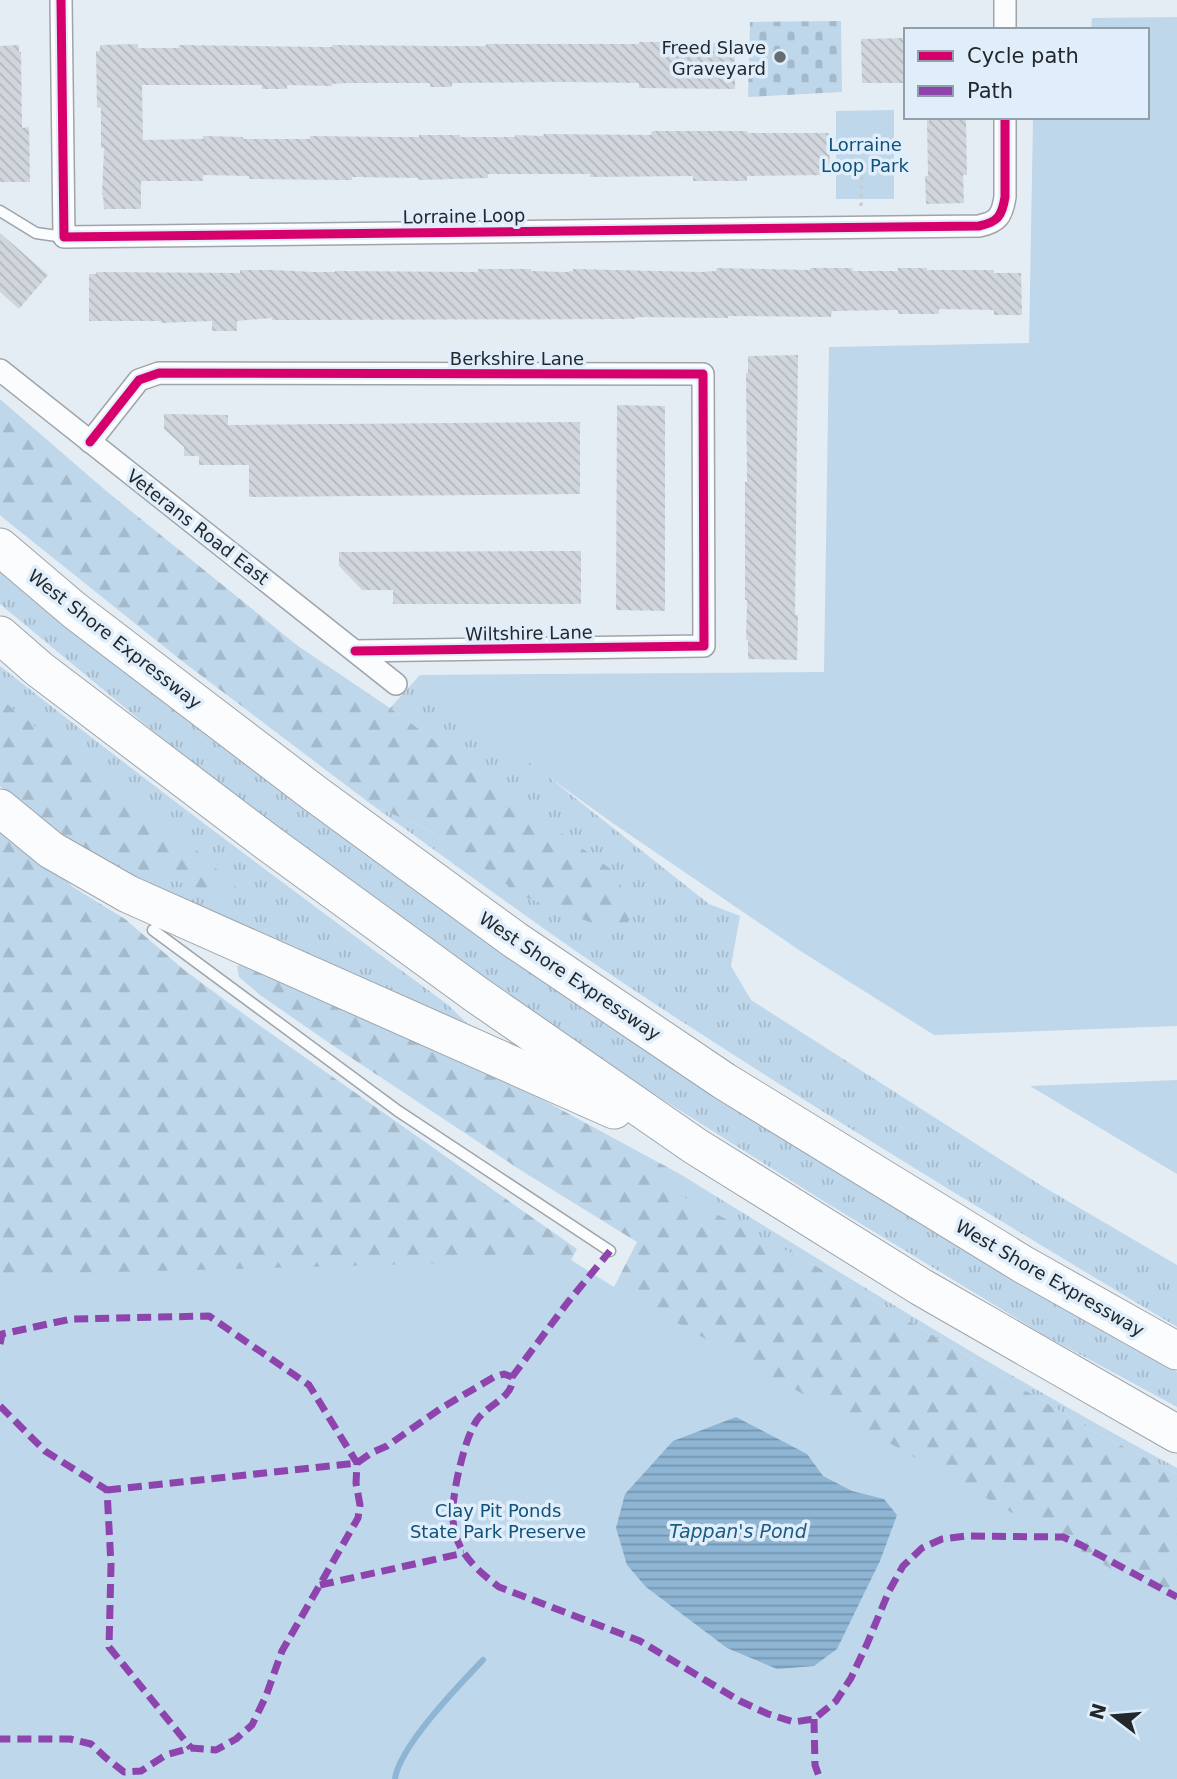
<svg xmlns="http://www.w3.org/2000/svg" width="1177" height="1779" viewBox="0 0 1177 1779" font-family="'DejaVu Sans',sans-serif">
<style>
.grass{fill:url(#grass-tufts)}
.forest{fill:url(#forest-firs)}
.cemetery{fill:url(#cemetery-stones)}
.park{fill:#bfd7ea}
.water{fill:url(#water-rules)}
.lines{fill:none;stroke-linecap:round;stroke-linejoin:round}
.stream{stroke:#8eb6d4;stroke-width:6}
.building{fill:url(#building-back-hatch)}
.service-casing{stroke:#9fa4aa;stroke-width:13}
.minor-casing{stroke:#9fa4aa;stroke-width:24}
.motorway-casing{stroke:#9fa4aa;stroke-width:39}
.path{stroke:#c8ccce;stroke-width:3.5;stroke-dasharray:3.5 5;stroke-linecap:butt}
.service{stroke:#fbfcfd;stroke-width:10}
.minor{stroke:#fbfcfd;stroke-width:21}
.motorway{stroke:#fbfcfd;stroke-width:37}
.quiet{stroke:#8e44ad;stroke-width:7;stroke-dasharray:14 7;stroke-linecap:butt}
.cycleway-casing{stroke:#dfeefa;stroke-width:13}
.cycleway{stroke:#d6006c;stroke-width:9}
.poi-dot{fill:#666d72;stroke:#dfeefa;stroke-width:2.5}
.labels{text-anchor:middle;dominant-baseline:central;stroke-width:7;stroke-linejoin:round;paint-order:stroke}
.poi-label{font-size:18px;fill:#22282c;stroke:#dfeefa;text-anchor:end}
.park-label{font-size:18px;fill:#0f5178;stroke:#dfeefa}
.street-label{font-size:18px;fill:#22282c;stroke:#dfeefa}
.water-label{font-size:19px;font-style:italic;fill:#1d5b83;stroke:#dfeefa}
</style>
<defs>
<pattern id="grass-tufts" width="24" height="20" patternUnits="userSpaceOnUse" patternTransform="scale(1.75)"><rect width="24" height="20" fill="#bfd7ea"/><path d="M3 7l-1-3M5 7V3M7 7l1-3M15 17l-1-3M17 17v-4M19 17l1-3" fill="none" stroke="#a4b9c9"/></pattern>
<pattern id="forest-firs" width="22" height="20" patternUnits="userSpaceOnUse" patternTransform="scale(1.75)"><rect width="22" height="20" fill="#bfd7ea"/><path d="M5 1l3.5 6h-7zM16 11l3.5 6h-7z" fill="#a4b9c9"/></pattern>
<pattern id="cemetery-stones" width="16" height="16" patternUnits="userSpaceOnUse" patternTransform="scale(1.75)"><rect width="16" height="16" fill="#bfd7ea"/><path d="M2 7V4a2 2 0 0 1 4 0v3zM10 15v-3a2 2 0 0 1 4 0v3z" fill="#a4b9c9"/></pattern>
<pattern id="water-rules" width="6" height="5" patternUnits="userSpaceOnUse" patternTransform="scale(1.75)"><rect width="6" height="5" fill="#8eb6d4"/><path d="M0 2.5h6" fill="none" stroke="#7494ac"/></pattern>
<pattern id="building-back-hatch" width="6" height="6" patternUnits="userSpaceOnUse" patternTransform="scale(1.75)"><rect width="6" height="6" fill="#d0d6dc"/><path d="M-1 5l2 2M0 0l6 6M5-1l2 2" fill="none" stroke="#b2b8bd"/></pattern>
</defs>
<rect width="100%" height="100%" fill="#e5edf4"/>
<!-- grass -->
<g class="grass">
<path d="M0,565L962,1248L1177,1372V1407L1044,1335L825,1202L608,1065L380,906L153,731L0,604Z"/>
<path d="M0,666C147,782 296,893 447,1004L468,1024L446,1016L125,878L0,786Z"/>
<path d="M420,675L709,904L740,916L731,966L751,1000L1042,1186L1177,1265V1327C977,1207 777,1087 583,956C512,907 442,855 372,805L429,830L524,896L615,873L390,708Z"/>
<path d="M680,1174C844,1275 1007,1377 1177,1468V1474L1095,1432L823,1270L673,1192Z"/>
</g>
<!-- forest -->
<g class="forest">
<path d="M0,399L105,490L298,646L390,708L616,873L632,915L624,929L612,931L523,896L429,830L372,805L182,661L2,517L0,515Z"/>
<path d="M0,699L196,850L249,899L201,889L87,853L0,786Z"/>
<path d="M0,831L59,873L73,887L125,919L183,969L249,1018L577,1249L535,1326L614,1287L637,1242L522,1171L335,1047L260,995L239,977L237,966L246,964L418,1038L545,1101L680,1174L674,1192L823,1270L1095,1432L1177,1474V1779H0Z"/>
</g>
<!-- cemetery -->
<path class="cemetery" d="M841,21L842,92L748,97L750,22Z"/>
<!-- park -->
<g class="park">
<path d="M1177,17V1026L934,1035L802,952L611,822L470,720L420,675L824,672L829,347L1029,343L1033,120L1147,117V30H1091L1092,18Z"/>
<path d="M894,110V199H836V111Z"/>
<path d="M1177,1080V1174L1030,1086Z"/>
<path d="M571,1260L614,1287L1177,1606V1779H0V1275Z"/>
</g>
<!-- water -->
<path class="water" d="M736,1417L807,1454L823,1476L852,1491L884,1499L897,1515L880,1561L837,1649L814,1666L777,1669L727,1648L646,1587L627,1565L616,1528L625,1494L673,1441Z"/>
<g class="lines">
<!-- stream -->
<path class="stream" d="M395,1779C399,1747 460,1684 483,1660"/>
</g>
<!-- building -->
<g class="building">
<path d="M906,38V83H862L861,39Z"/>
<path d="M639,42H710V43H735V89L639,88V83L567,82L452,83V87H430V83H347L332,84V86L287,85V89H262V85H142L143,140L203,139V136L243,137V139H310V136L392,137H419V135H460V137H515V135L543,136L544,134L651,135L652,131H747V133H829L830,175L747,176V181H693V176L590,177V174H488V178L418,180V178L352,177V180H338L249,179V176L203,175V181H141V209H104L103,195H102L104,148H101V108L97,107L96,51H100V45L138,44V48H179V45L318,47H332V45L443,46H486V44H639Z"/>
<path d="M19,45V52H21L22,128L29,127L30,182H0V46Z"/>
<path d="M929,117H966L967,175H963L964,203L926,204L925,176H928L927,120L929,121Z"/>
<path d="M0,233L48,275L19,309L0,292Z"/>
<path d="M717,268L810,270V268H852L853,271H898V268H927V270H994V273H1021L1022,315H994V310L939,309V314H898V310L832,311L831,317L728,316V318L637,317L634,319L300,320H272V318L237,321V331H212V321L161,323V321H89V274H96V272L240,273V270H271L316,272H335V271L478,272V269H531V271L566,272L573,271V269L700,272L716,271Z"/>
<path d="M798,355L795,615H798L797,660L748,659V640H746L747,600H745V482H747L746,373H748V356Z"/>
<path d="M617,405L665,406V611L616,610Z"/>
<path d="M164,414L228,415V425L580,422V494L249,497V465H199V456H184V447L164,429Z"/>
<path d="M581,551V604H393V590H362L339,566V552Z"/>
</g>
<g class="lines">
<defs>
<g id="service">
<path d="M0,211L36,233L64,237"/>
<path d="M153,930L398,1111L610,1251"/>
</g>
<g id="minor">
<path d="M61,0L64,237L979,226C998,222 1002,216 1005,197V117"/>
<path d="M1005,30V0"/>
<path d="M0,370L396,684"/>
<path d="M90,442L139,380L159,373L703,374L704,646L355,651"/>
</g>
<g id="motorway">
<path d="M0,547L74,610L314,793L515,940L724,1081L1024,1265L1177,1351"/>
<path d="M0,635L39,669L267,842L477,995L695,1146L921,1287L1177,1434"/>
<path d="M0,808L51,850L128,894L614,1110"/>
</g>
</defs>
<!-- service casing -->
<use href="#service" class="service-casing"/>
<!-- minor casing -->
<use href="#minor" class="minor-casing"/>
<!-- motorway casing -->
<use href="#motorway" class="motorway-casing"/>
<!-- path -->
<g class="path">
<circle cx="861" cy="159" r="10"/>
<path d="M861,206L862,169"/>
</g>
<!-- service -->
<use href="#service" class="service"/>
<!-- minor -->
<use href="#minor" class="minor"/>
<!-- motorway -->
<use href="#motorway" class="motorway"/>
<!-- quiet -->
<g class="quiet">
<path d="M0,1344L2,1334L71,1319L209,1316L309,1385L357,1463L356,1483L360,1505L358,1518L282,1651L266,1696L252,1725L236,1739L216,1750L191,1748L166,1755L141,1771L124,1772L106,1758L91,1744L70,1739H0"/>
<path d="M512,1377L568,1302L610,1251"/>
<path d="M0,1406L45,1451L107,1490L111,1565L109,1647L191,1748"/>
<path d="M107,1490L357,1463L371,1453L387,1446L443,1407L494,1377L504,1374L512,1377C515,1397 488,1404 477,1420C468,1434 463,1454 459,1470C446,1528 451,1551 499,1587L640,1641L740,1701L768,1714L794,1722L814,1719L836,1701L851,1678L867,1644L889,1591L903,1566L922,1548L942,1539L966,1536L1063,1537L1081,1545L1177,1597"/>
<path d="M320,1585L464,1553"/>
<path d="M814,1719L815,1765L820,1779"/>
</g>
<defs>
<g id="cycleway">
<path d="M61,0L64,237L979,226C998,222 1002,216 1005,197V117"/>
<path d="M90,442L139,380L159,373L703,374L704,646L355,651"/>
</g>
</defs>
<!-- cycleway casing -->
<use href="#cycleway" class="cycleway-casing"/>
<!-- cycleway -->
<use href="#cycleway" class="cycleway"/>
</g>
<!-- markers -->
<circle class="poi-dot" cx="780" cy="57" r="7"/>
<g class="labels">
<!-- poi labels -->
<g class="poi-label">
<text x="766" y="47">Freed Slave<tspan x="766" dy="21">Graveyard</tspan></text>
</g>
<!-- park labels -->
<g class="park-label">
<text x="865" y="144">Lorraine<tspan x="865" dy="21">Loop Park</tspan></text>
<text x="498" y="1510">Clay Pit Ponds<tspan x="498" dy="21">State Park Preserve</tspan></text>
</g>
<!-- street labels -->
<g class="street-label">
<text transform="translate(464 216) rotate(-1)">Lorraine Loop</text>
<text x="517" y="358">Berkshire Lane</text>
<text transform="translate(198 527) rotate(38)">Veterans Road East</text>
<text transform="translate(529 633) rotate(-1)">Wiltshire Lane</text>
<text transform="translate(115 639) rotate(38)">West Shore Expressway</text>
<text transform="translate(570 976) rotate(34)">West Shore Expressway</text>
<text transform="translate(1050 1278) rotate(30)">West Shore Expressway</text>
</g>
<!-- water labels -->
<g class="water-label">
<text x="738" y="1531">Tappan's Pond</text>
</g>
</g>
<!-- legend -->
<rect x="904" y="28" width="245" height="91" fill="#dfeefa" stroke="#939fa8" stroke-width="2"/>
<rect x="918" y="51" width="35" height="10" fill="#d6006c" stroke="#939fa8" stroke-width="2"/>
<text x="967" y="63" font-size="21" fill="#22282c">Cycle path</text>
<rect x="918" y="86" width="35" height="10" fill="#8e44ad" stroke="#939fa8" stroke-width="2"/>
<text x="967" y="98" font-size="21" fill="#22282c">Path</text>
<!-- north arrow -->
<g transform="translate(1114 1716) rotate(286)" stroke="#dfeefa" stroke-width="5" paint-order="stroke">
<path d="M0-5L12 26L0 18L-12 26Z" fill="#22282c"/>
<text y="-10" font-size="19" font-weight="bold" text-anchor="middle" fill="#22282c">N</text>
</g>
</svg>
